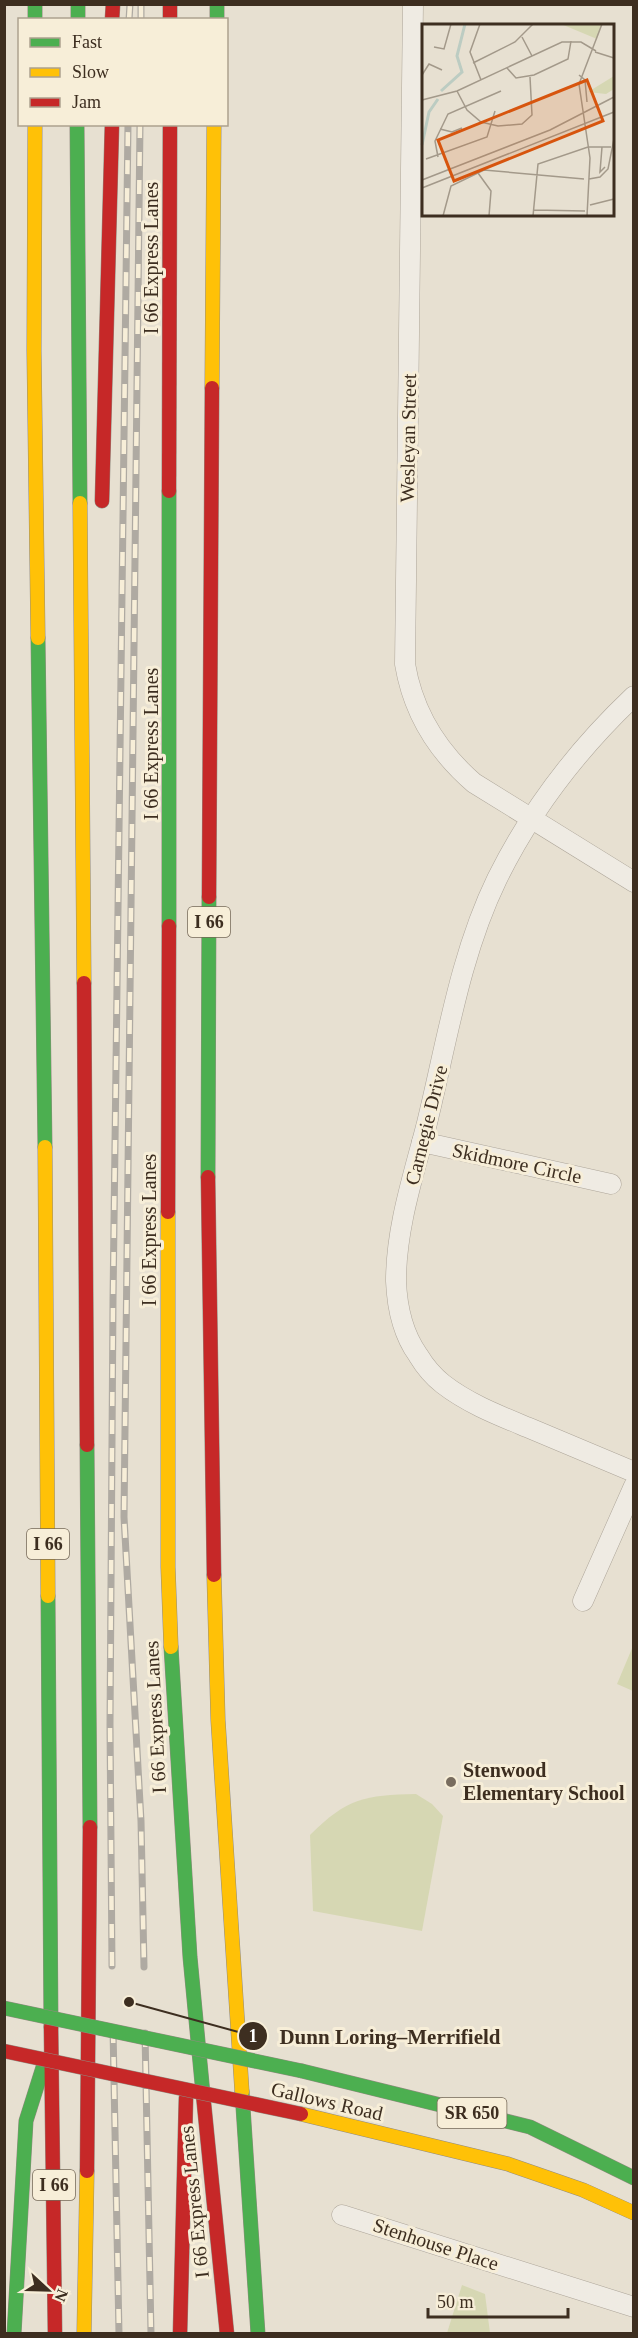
<svg xmlns="http://www.w3.org/2000/svg" width="638" height="2338" viewBox="0 0 638 2338" font-family="'Times New Roman',serif">
<style>
.green{fill:#d6d7b3}
.lines{fill:none;stroke-linecap:round;stroke-linejoin:round}
.street-casing{stroke:#ada599;stroke-width:21}
.fast-casing{stroke:#928b80;stroke-width:15}
.slow-casing{stroke:#928b80;stroke-width:15}
.jam-casing{stroke:#928b80;stroke-width:15}
.street{stroke:#efebe3;stroke-width:20}
.fast{stroke:#4caf50;stroke-width:14}
.slow{stroke:#ffc107;stroke-width:14}
.jam{stroke:#c62828;stroke-width:14}
.rail-casing{stroke:#afaaa2;stroke-width:7}
.rail{stroke:#f7eed8;stroke-width:4.5;stroke-dasharray:14;stroke-linecap:butt}
.fast-bridge-casing{stroke:#928b80;stroke-width:15;stroke-linecap:butt}
.jam-bridge-casing{stroke:#928b80;stroke-width:15;stroke-linecap:butt}
.fast-bridge{stroke:#4caf50;stroke-width:14}
.jam-bridge{stroke:#c62828;stroke-width:14}
.poi-dot{fill:#786c5e;stroke:#f7eed8;stroke-width:2}
.labels{text-anchor:middle;dominant-baseline:central;stroke-width:6;stroke-linejoin:round;paint-order:stroke}
.shield{fill:#f7eed8;stroke:#756857;stroke-width:1.5}
.shield-label{font-size:18px;font-weight:bold;fill:#3d2e20}
.street-label{font-size:20px;fill:#3d2e20;stroke:#f7eed8}
.poi-label{font-size:20px;font-weight:bold;fill:#3d2e20;stroke:#f7eed8;text-anchor:start}
.inset-river{fill:none;stroke:#bcccc2;stroke-width:3}
.inset-road{fill:none;stroke:#a3998a;stroke-width:1.5}
.view{fill:#d7550e;fill-opacity:0.15;stroke:#d7550e;stroke-width:3}
.inset-edge{fill:none;stroke:#3d2e20;stroke-width:3}
.leader{fill:none;stroke:#3d2e20;stroke-width:2}
.callout-dot{fill:#3d2e20;stroke:#f7eed8;stroke-width:2}
.mark-label{font-size:18px;text-anchor:middle;font-weight:bold;fill:#fff}
.callout-label{font-size:21px;text-anchor:middle;font-weight:bold;fill:#3d2e20;stroke:#f7eed8;stroke-width:6;stroke-linejoin:round;paint-order:stroke}
</style>
<rect width="100%" height="100%" fill="#e7e0d1"/>
<!-- green -->
<g class="green">
<path d="M633,1646V1691L617,1684Z"/>
<path d="M416,1794L432,1804L443,1816L422,1931L313,1911L310,1835C347,1798 365,1795 416,1794Z"/>
<path d="M462,2285L485,2294L490,2333H447Z"/>
</g>
<g class="lines">
<defs>
<g id="street">
<path d="M413,4L405,664C413,712 437,751 474,783L634,882"/>
<path d="M634,696C578,749 531,810 497,879C460,955 447,1041 427,1123C414,1174 396,1227 396,1281C397,1306 403,1334 418,1355C424,1365 434,1377 443,1384C470,1405 503,1417 534,1430C567,1444 600,1458 634,1472"/>
<path d="M422,1142L611,1184"/>
<path d="M583,1601L634,1486"/>
<path d="M342,2215L634,2307"/>
</g>
<g id="fast">
<path d="M35,4V20"/>
<path d="M78,4V20"/>
<path d="M217,4V20"/>
<path d="M77,124L80,503"/>
<path d="M38,638L45,1147"/>
<path d="M169,926V491"/>
<path d="M208,1177L209,897"/>
<path d="M87,1445L90,1827"/>
<path d="M48,1596L51,2027"/>
<path d="M171,1647L190,1957L203,2094"/>
<path d="M302,2071L530,2127L634,2178"/>
<path d="M242,2092L258,2334"/>
<path d="M14,2334L26,2121L44,2064"/>
</g>
<g id="slow">
<path d="M35,124L34,351L38,638"/>
<path d="M212,388L214,124"/>
<path d="M80,503L84,983"/>
<path d="M45,1147L48,1596"/>
<path d="M168,1212V1567L171,1647"/>
<path d="M214,1575L218,1720L242,2092"/>
<path d="M301,2114L508,2164L583,2190L634,2213"/>
<path d="M84,2334L87,2171"/>
</g>
<g id="jam">
<path d="M170,4V20"/>
<path d="M112,20L113,4"/>
<path d="M169,491L170,124"/>
<path d="M102,501L112,124"/>
<path d="M209,897L212,388"/>
<path d="M84,983L87,1445"/>
<path d="M208,1177L214,1575"/>
<path d="M168,1212L169,926"/>
<path d="M51,2027L55,2334"/>
<path d="M203,2094L227,2334"/>
<path d="M87,2171L90,1827"/>
<path d="M180,2334L186,2098"/>
</g>
</defs>
<!-- street casing -->
<use href="#street" class="street-casing"/>
<!-- fast casing -->
<use href="#fast" class="fast-casing"/>
<!-- slow casing -->
<use href="#slow" class="slow-casing"/>
<!-- jam casing -->
<use href="#jam" class="jam-casing"/>
<!-- street -->
<use href="#street" class="street"/>
<!-- fast -->
<use href="#fast" class="fast"/>
<!-- slow -->
<use href="#slow" class="slow"/>
<!-- jam -->
<use href="#jam" class="jam"/>
<defs>
<g id="rail">
<path d="M129,20L130,4"/>
<path d="M141,20V4"/>
<path d="M140,124L124,1517L141,1821L144,1967"/>
<path d="M112,1966L110,1725L113,1301L128,124"/>
<path d="M113,2029L119,2334"/>
<path d="M145,2033L151,2334"/>
</g>
</defs>
<!-- rail casing -->
<use href="#rail" class="rail-casing"/>
<!-- rail -->
<use href="#rail" class="rail"/>
<defs>
<path id="fast-bridge" d="M4,2008L302,2071"/>
<path id="jam-bridge" d="M4,2051L301,2114"/>
</defs>
<!-- fast-bridge casing -->
<use href="#fast-bridge" class="fast-bridge-casing"/>
<!-- jam-bridge casing -->
<use href="#jam-bridge" class="jam-bridge-casing"/>
<!-- fast-bridge -->
<use href="#fast-bridge" class="fast-bridge"/>
<!-- jam-bridge -->
<use href="#jam-bridge" class="jam-bridge"/>
</g>
<!-- markers -->
<circle class="poi-dot" cx="451" cy="1782" r="6"/>
<g class="labels">
<!-- shield labels -->
<g class="shield">
<rect x="188" y="907" width="42" height="30" rx="4.5"/>
<rect x="27" y="1529" width="42" height="30" rx="4.5"/>
<rect x="437.5" y="2098" width="69" height="30" rx="4.5"/>
<rect x="33" y="2170" width="42" height="30" rx="4.5"/>
</g>
<g class="shield-label">
<text x="209" y="922">I 66</text>
<text x="48" y="1544">I 66</text>
<text x="472" y="2113">SR 650</text>
<text x="54" y="2185">I 66</text>
</g>
<!-- street labels -->
<g class="street-label">
<text transform="translate(151 258) rotate(-90)">I 66 Express Lanes</text>
<text transform="translate(408 438) rotate(-89)">Wesleyan Street</text>
<text transform="translate(151 744) rotate(-90)">I 66 Express Lanes</text>
<text transform="translate(426 1125) rotate(-76)">Carnegie Drive</text>
<text transform="translate(517 1163) rotate(12)">Skidmore Circle</text>
<text transform="translate(149 1230) rotate(-90)">I 66 Express Lanes</text>
<text transform="translate(155 1717) rotate(-93)">I 66 Express Lanes</text>
<text transform="translate(327 2101) rotate(13)">Gallows Road</text>
<text transform="translate(194 2202) rotate(-96)">I 66 Express Lanes</text>
<text transform="translate(436 2244) rotate(18)">Stenhouse Place</text>
</g>
<!-- poi labels -->
<g class="poi-label">
<text x="463" y="1770">Stenwood<tspan x="463" dy="23">Elementary School</tspan></text>
</g>
</g>
<!-- overview -->
<g transform="translate(422 24)">
<rect width="192" height="192" fill="#e7e0d1"/>
<path d="M139,0H180L175,15ZM192,52V65L184,70L166,68Z" fill="#d6d7b3"/>
<path class="inset-river" d="M19,67L40,48L35,32L43,0M0,121L7,88L16,75"/>
<path class="inset-road" d="M58,0L48,28L59,56M100,13L110,32M12,23L22,25L29,0M173,28L192,34M51,39L93,18L111,0M85,44L94,54L112,51L146,35L149,17M0,51L7,40L20,46M157,51L163,56L165,78M35,67L45,86L59,98L76,102L100,100L110,91L108,53M0,76L35,67L140,18H159L174,27M18,105L30,108L40,104M180,123L178,148L183,143M16,133L13,117L26,90L79,67M4,135L65,113L73,87M56,149L69,167L67,192M167,155L178,153L186,145L192,115M0,156L128,106L192,73M0,164L192,88M168,181L192,175M112,186L163,187M21,192L29,162L62,146L162,155M111,192L116,140L166,123H189M165,192L168,134L157,60L180,0"/>
<path class="view" d="M165,56L181,97L32,157L16,116Z"/>
<rect width="192" height="192" class="inset-edge"/>
</g>
<!-- callouts -->
<path class="leader" d="M129 2002L253 2036"/>
<g class="callout-dot">
<circle cx="129" cy="2002" r="6"/>
<circle cx="253" cy="2036" r="15"/>
</g>
<g class="mark-label">
<text x="253" y="2042">1</text>
</g>
<g class="callout-label">
<text x="390" y="2044">Dunn Loring–Merrifield</text>
</g>
<!-- border -->
<rect width="638" height="2338" fill="none" stroke="#3d2e20" stroke-width="12"/>
<!-- legend -->
<rect x="18" y="18" width="210" height="108" fill="#f7eed8" stroke="#ada18e" stroke-width="1.5"/>
<rect x="30" y="38" width="30" height="9" fill="#4caf50" stroke="#ada18e" stroke-width="1.5"/>
<text x="72" y="48" font-size="18" fill="#3d2e20">Fast</text>
<rect x="30" y="68" width="30" height="9" fill="#ffc107" stroke="#ada18e" stroke-width="1.5"/>
<text x="72" y="78" font-size="18" fill="#3d2e20">Slow</text>
<rect x="30" y="98" width="30" height="9" fill="#c62828" stroke="#ada18e" stroke-width="1.5"/>
<text x="72" y="108" font-size="18" fill="#3d2e20">Jam</text>
<!-- north arrow -->
<g transform="translate(48 2290) rotate(112)" stroke="#f7eed8" stroke-width="4.5" paint-order="stroke">
<path d="M0-4.5L10 22L0 15L-10 22Z" fill="#3d2e20"/>
<text y="-9" font-size="16" font-weight="bold" text-anchor="middle" fill="#3d2e20">N</text>
</g>
<!-- scale -->
<path d="M428 2308v9h140v-9" fill="none" stroke="#3d2e20" stroke-width="3"/>
<text x="437" y="2308" font-size="18" fill="#3d2e20" stroke="#f7eed8" stroke-width="4.5" paint-order="stroke">50 m</text>
</svg>
